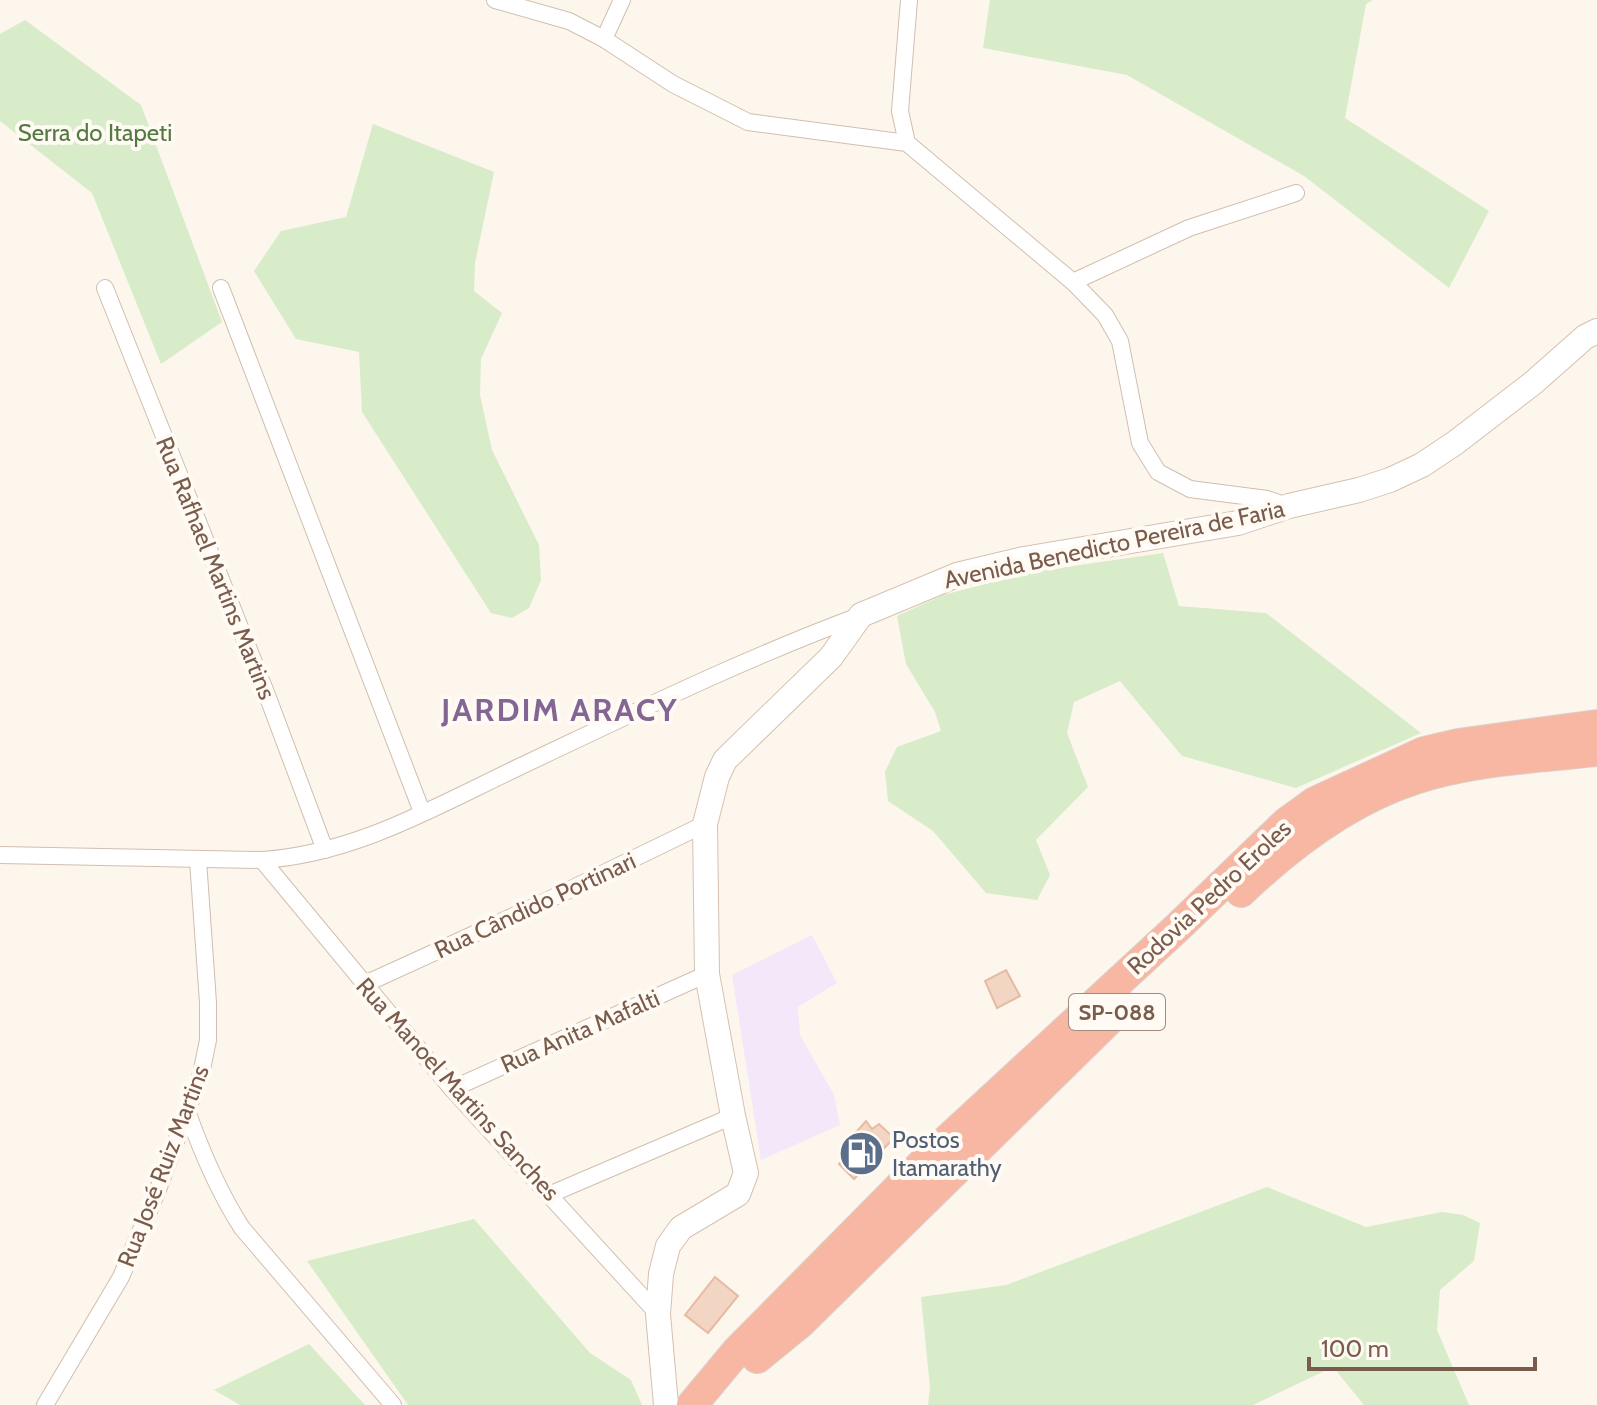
<svg xmlns="http://www.w3.org/2000/svg" width="1597" height="1405" viewBox="0 0 1597 1405" font-family="Cabin,sans-serif">
<style>
.education{fill:#f3e8fa}
.green{fill:#d8ecc9}
.building{fill:#f3d5c3;stroke:#e6bba3;stroke-width:2}
.lines{fill:none;stroke-linecap:round;stroke-linejoin:round}
.street-casing{stroke:#d1beb0;stroke-width:18}
.secondary-casing{stroke:#d6c0b0;stroke-width:26}
.highway-casing{stroke:#dad1cd;stroke-width:32}
.street{stroke:#fff;stroke-width:16}
.secondary{stroke:#fff;stroke-width:24}
.highway{stroke:#f7b7a3;stroke-width:30}
.labels{text-anchor:middle;dominant-baseline:central;stroke-width:8;stroke-linejoin:round;paint-order:stroke}
.shield{fill:#fffaf3;stroke:#a28b7f;stroke-width:2}
.shield-label{font-size:22px;font-weight:bold;fill:#7a5c4d}
.park-label{font-size:24px;fill:#537a41;stroke:#fffaf3}
.street-label{font-size:24px;fill:#7a5c4d;stroke:#fffaf3}
.service-label{font-size:24px;fill:#4e5e75;stroke:#fffaf3;text-anchor:start}
.district-label{font-size:32px;font-weight:bold;letter-spacing:2px;fill:#846695;stroke:#fffaf3}
</style>
<rect width="100%" height="100%" fill="#fdf6ec"/>
<!-- education -->
<path class="education" d="M812,935L837,983L798,1007L800,1035L834,1095L840,1125L761,1160L732,975Z"/>
<!-- green -->
<g class="green">
<path d="M990,0H1373L1366,4L1345,118L1489,211L1449,288L1304,176L1127,75L983,48Z"/>
<path d="M25,20L141,105L222,322L161,364L92,193L0,121V34Z"/>
<path d="M373,124L494,172L475,263L474,291L502,313L481,359L480,395L492,450L539,545L541,580L529,608L512,618L491,613L362,412L359,352L296,339L254,271L281,231L346,217Z"/>
<path d="M1163,553L1179,606L1266,613L1421,733L1296,788L1182,756L1120,681L1074,702L1067,733L1088,787L1036,840L1050,875L1037,900L986,893L933,831L888,801L885,772L897,747L941,731L935,712L906,664L897,616L943,595L1032,572Z"/>
<path d="M1267,1187L1366,1227L1442,1212L1463,1215L1480,1223L1474,1261L1440,1290L1437,1330L1469,1405H1364L1333,1367L1253,1405H928L930,1387L921,1297L1006,1285Z"/>
<path d="M474,1219L590,1353L631,1380L642,1405H408L307,1261Z"/>
<path d="M309,1344L365,1405H240L214,1390Z"/>
</g>
<!-- building -->
<g class="building">
<path d="M1006,970L1020,996L997,1008L985,981Z"/>
<path d="M866,1121L872,1129L879,1124L894,1138L854,1179L839,1164L847,1156L840,1150Z"/>
<path d="M715,1277L738,1296L708,1333L685,1315Z"/>
</g>
<g class="lines">
<defs>
<g id="street">
<path d="M495,0L569,21L604,39L673,84L748,122L907,143L1073,282L1105,315L1120,341L1140,443L1158,472L1190,489L1267,499L1287,506"/>
<path d="M604,39L622,0"/>
<path d="M907,143L900,111L909,0"/>
<path d="M1073,282L1189,228L1296,193"/>
<path d="M105,288L267,695L325,850"/>
<path d="M221,288L422,812"/>
<path d="M0,855L262,860C355,854 437,806 519,767C631,714 743,659 859,616"/>
<path d="M262,860L452,1089L658,1314"/>
<path d="M365,984L540,904L705,824"/>
<path d="M452,1089L707,974"/>
<path d="M187,1111C202,1153 218,1191 242,1228L393,1405"/>
<path d="M551,1194L733,1116"/>
<path d="M45,1405L121,1277L157,1192L201,1074L208,1040V1003L198,860"/>
</g>
<path id="secondary" d="M666,1405L658,1314L661,1274L668,1246L681,1228L738,1194L746,1173L733,1116L707,974L705,824L717,777L725,760L831,657L861,615L957,575L1024,559L1238,523L1289,506L1359,490L1390,480L1422,465L1455,443L1533,383L1585,337L1597,331"/>
<g id="highway">
<path d="M1241,892C1290,845 1350,800 1415,779C1472,760 1537,758 1597,751"/>
<path d="M757,1358L800,1323L1123,1006"/>
<path d="M692,1405L737,1351L932,1154L1178,927L1286,823L1315,802L1424,752L1458,744L1597,725"/>
</g>
</defs>
<!-- street casing -->
<use href="#street" class="street-casing"/>
<!-- secondary casing -->
<use href="#secondary" class="secondary-casing"/>
<!-- highway casing -->
<use href="#highway" class="highway-casing"/>
<!-- street -->
<use href="#street" class="street"/>
<!-- secondary -->
<use href="#secondary" class="secondary"/>
<!-- highway -->
<use href="#highway" class="highway"/>
</g>
<!-- icons -->
<defs>
<symbol id="fuel-disc" viewBox="-11 -11 22 22"><circle r="9.5" fill="#5c6f8a" stroke="#fffaf3"/><path d="M-5.5-6h7V0h2V4h1.3V-2.5L3-4.5l.8-.8L6-3V5H2.5V1h-1V6h-7ZM-4.2-4.7v3.2H.2V-4.7Z" fill="#fff"/></symbol>
</defs>
<g fill-rule="evenodd">
<use href="#fuel-disc" x="836" y="1128" width="51" height="51"/>
</g>
<g class="labels">
<!-- shield labels -->
<rect class="shield" x="1069" y="994" width="96" height="36" rx="6"/>
<g class="shield-label">
<text x="1117" y="1012">SP-088</text>
</g>
<!-- park labels -->
<g class="park-label">
<text x="95" y="132">Serra do Itapeti</text>
</g>
<!-- street labels -->
<g class="street-label">
<text transform="translate(1114 544) rotate(-12)">Avenida Benedicto Pereira de Faria</text>
<text transform="translate(216 568) rotate(68)">Rua Rafhael Martins Martins</text>
<text transform="translate(1209 897) rotate(-43)">Rodovia Pedro Eroles</text>
<text transform="translate(535 905) rotate(-25)">Rua Cândido Portinari</text>
<text transform="translate(580 1031) rotate(-24)">Rua Anita Mafalti</text>
<text transform="translate(458 1089) rotate(48)">Rua Manoel Martins Sanches</text>
<text transform="translate(163 1166) rotate(-69)">Rua José Ruiz Martins</text>
</g>
<!-- service labels -->
<g class="service-label">
<text x="892" y="1139">Postos<tspan x="892" dy="28">Itamarathy</tspan></text>
</g>
<!-- district labels -->
<g class="district-label">
<text x="560" y="709">JARDIM ARACY</text>
</g>
</g>
<!-- scale -->
<path d="M1309 1357v12h226v-12" fill="none" stroke="#7a5c4d" stroke-width="4"/>
<text x="1321" y="1357" font-size="24" fill="#7a5c4d" stroke="#fffaf3" stroke-width="6" paint-order="stroke">100 m</text>
</svg>
